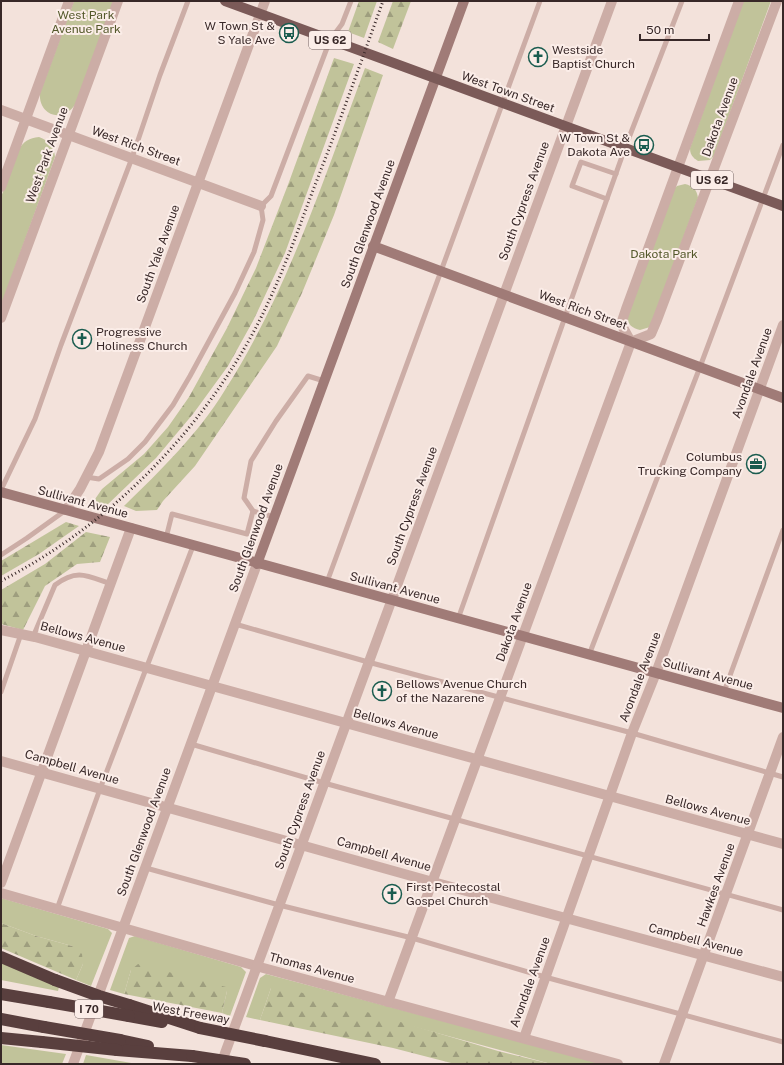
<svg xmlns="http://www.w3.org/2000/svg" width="784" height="1065" viewBox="0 0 784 1065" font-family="'Public Sans',sans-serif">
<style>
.green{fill:#c1c39a}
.forest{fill:url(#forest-firs)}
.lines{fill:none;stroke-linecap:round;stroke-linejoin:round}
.lane{stroke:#ccada6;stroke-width:5}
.street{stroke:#ccada6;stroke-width:10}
.secondary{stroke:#a07b77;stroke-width:10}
.primary{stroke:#7b5a58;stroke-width:10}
.highway{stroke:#593f3e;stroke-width:12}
.rail{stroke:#382828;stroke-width:3;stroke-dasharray:1 3;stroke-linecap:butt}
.highway-bridge{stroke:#593f3e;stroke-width:12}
.labels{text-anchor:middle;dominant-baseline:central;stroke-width:4;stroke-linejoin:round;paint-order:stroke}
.shield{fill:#fbede8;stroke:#726362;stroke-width:1}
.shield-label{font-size:11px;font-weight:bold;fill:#382828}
.park-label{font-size:12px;fill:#53582a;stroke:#fbede8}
.poi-label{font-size:12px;fill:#382828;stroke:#fbede8;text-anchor:start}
.street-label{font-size:12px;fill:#382828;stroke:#fbede8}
</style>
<defs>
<pattern id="forest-firs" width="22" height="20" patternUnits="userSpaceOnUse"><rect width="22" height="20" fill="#c1c39a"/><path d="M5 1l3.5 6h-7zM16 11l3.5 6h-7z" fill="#9e9e7e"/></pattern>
</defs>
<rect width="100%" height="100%" fill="#f3e2db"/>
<!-- green -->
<g class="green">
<path d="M74,1H114L76,103C64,124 38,116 40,93Z"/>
<path d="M743,1H771L714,156L710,160L698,161C692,157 690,154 690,148Z"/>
<path d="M39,137C49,141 54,146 55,157L1,306V197L19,149C24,141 29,138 39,137Z"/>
<path d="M685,184C693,186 697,190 698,198L650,327L640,330C632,328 628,325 627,317L674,189L677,186Z"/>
<path d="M1,898L108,929L112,933L91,986L76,980L83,964L72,946L36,936L1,923Z"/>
<path d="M135,936L241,967L246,972L230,1016L222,1013L227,991L131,970L124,994L110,990L129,938Z"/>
<path d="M1,961L59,987L58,991L1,980Z"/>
<path d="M266,974L605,1064H551L271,988L260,1020L246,1017L260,978Z"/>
<path d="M1,1045L66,1054L62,1064H1Z"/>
<path d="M86,1055L137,1064H83Z"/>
</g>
<!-- forest -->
<g class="forest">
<path d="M359,1H377L364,38L348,32Z"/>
<path d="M393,1H411L393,49L378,42Z"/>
<path d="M334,58L354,64L285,253L253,321L228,366L193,414L156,458L105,507L93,502L102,489L144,454L168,427L189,397L227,328L256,268L289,182Z"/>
<path d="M365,68L383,75L334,215L302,293L277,346L195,466L163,501L157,510L136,511L124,506C161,470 198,434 225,390C287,293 325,176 365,68Z"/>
<path d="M66,522L79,526L39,554L1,576V561Z"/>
<path d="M86,532L110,537L100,562L77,564L45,586L23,630L1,624V590L45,564Z"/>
<path d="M1,923L36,936L72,946L82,954L83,964L76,980L1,948Z"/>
<path d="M138,964L226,987L227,991L222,1013L124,994L131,970Z"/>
<path d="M276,985L498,1051L551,1064H455L393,1048L260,1020L271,988Z"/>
</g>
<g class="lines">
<!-- lane -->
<g class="lane">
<path d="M607,199L572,186L581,162L616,174"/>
<path d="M86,477L99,479L128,459L145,442L173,405L190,376L235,293L254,252L263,220L261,206L271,196L330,40L342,24L351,1"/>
<path d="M1,490L35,419L61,345L132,158L160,75L188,1"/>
<path d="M274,517L253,511L244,498L251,461L276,421L308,376L324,381"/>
<path d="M166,538L172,514L247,534L253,511"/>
<path d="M1,555L27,538L66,510"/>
<path d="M327,582L540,1"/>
<path d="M458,619L625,148L682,1"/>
<path d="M235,624L368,662L632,733L783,777"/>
<path d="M33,637L55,585C77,568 88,576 111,584"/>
<path d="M589,655L700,367L783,145"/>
<path d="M1,692L21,634"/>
<path d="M724,692L783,530"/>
<path d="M191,744L324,783L783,910"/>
<path d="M146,868L279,905L412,938L545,977L783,1042"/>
<path d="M57,909L100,789L193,546"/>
</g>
<!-- street -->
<g class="street">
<path d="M1,110L261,206"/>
<path d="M1,187L69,1"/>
<path d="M1,318L118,1"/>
<path d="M631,342L651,334L657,320L777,1"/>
<path d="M66,510L80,489L99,452L265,1"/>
<path d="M1,630L35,637L783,844"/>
<path d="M1,761L433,882L783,977"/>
<path d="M1,883L131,528"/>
<path d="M1,893L256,966L618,1064"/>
<path d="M388,1002L631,342L621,324L626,309L739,1"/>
<path d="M524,1038L632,733L656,673L783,325"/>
<path d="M73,1064L257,564"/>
<path d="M221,1064L612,1"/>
<path d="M664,1064L783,737"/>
</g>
<!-- secondary -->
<g class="secondary">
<path d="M373,246L783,398"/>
<path d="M1,492L783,708"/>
<path d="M257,564L464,1"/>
</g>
<!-- primary -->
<path class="primary" d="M225,1L783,206"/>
<!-- highway -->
<g class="highway">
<path d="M1,957L55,980"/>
<path d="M1,994L49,1002"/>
<path d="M129,1005L200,1028"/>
<path d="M129,1016L162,1022"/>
<path d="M1,1019L44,1027"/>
<path d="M1,1038L42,1042"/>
<path d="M120,1040L148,1046"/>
<path d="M265,1041L375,1064"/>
<path d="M117,1050L192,1056"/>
</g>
<!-- rail -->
<path class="rail" d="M1,581C104,528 191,442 248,342C275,294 293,244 312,193C337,129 360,65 383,1"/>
<!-- highway-bridge -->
<g class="highway-bridge">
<path d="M55,980L99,996L129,1005"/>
<path d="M49,1002L129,1016"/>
<path d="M44,1027L120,1040"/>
<path d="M200,1028L265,1041"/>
<path d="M42,1042L117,1050"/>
<path d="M192,1056L245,1064"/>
</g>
</g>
<!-- icons -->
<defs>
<symbol id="bus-ring" viewBox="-11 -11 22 22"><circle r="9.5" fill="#fbede8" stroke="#1a5c4f" stroke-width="1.5"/><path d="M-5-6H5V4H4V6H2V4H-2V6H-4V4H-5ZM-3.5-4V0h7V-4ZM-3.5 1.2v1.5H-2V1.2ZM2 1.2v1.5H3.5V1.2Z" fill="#1a5c4f"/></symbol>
<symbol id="church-ring" viewBox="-11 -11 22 22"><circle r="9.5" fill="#fbede8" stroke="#1a5c4f" stroke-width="1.5"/><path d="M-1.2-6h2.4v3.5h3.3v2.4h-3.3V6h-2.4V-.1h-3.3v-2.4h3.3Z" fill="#1a5c4f"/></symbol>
<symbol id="office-ring" viewBox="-11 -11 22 22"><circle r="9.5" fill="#fbede8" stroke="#1a5c4f" stroke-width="1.5"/><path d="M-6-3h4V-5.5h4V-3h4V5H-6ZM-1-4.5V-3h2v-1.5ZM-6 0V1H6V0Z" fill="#1a5c4f"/></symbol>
</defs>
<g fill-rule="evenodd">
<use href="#bus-ring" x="278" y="22" width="22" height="22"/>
<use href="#church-ring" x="527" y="46" width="22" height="22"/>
<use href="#bus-ring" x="633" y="134" width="22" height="22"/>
<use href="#church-ring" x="71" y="328" width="22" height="22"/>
<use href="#office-ring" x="745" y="453" width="22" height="22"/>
<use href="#church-ring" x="371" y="680" width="22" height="22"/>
<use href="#church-ring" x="381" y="883" width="22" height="22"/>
</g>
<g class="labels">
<!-- shield labels -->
<g class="shield">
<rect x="309" y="31" width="42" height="18" rx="3"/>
<rect x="691" y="171" width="42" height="18" rx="3"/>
<rect x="75" y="1000" width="28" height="18" rx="3"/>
</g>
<g class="shield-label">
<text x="330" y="40">US 62</text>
<text x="712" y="180">US 62</text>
<text x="89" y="1009">I 70</text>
</g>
<!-- park labels -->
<g class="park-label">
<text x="86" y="15">West Park<tspan x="86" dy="14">Avenue Park</tspan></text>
<text x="664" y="254">Dakota Park</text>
</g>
<!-- poi labels -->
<g class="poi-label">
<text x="275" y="26" text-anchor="end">W Town St &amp;<tspan x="275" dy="14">S Yale Ave</tspan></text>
<text x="552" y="50">Westside<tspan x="552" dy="14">Baptist Church</tspan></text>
<text x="630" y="138" text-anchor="end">W Town St &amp;<tspan x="630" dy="14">Dakota Ave</tspan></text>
<text x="96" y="332">Progressive<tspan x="96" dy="14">Holiness Church</tspan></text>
<text x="742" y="457" text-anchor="end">Columbus<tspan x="742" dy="14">Trucking Company</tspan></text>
<text x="396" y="684">Bellows Avenue Church<tspan x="396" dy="14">of the Nazarene</tspan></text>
<text x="406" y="887">First Pentecostal<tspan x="406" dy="14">Gospel Church</tspan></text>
</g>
<!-- street labels -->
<g class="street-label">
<text transform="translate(508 92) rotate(20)">West Town Street</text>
<text transform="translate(720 117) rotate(-70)">Dakota Avenue</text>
<text transform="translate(136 146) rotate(20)">West Rich Street</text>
<text transform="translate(47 155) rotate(-70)">West Park Avenue</text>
<text transform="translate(524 201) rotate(-70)">South Cypress Avenue</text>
<text transform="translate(368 224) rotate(-70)">South Glenwood Avenue</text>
<text transform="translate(158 254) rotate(-70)">South Yale Avenue</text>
<text transform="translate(583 310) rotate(20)">West Rich Street</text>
<text transform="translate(752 373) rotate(-70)">Avondale Avenue</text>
<text transform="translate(83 502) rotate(15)">Sullivant Avenue</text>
<text transform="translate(412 506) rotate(-70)">South Cypress Avenue</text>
<text transform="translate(256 528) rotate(-70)">South Glenwood Avenue</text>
<text transform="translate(395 588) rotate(15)">Sullivant Avenue</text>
<text transform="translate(514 622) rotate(-70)">Dakota Avenue</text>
<text transform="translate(83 637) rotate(15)">Bellows Avenue</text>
<text transform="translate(708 674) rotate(15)">Sullivant Avenue</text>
<text transform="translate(640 677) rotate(-69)">Avondale Avenue</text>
<text transform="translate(396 724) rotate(15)">Bellows Avenue</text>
<text transform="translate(72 767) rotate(16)">Campbell Avenue</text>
<text transform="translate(300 810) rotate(-70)">South Cypress Avenue</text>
<text transform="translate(708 810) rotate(15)">Bellows Avenue</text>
<text transform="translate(144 832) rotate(-70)">South Glenwood Avenue</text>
<text transform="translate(384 854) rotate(16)">Campbell Avenue</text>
<text transform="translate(716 885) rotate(-70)">Hawkes Avenue</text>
<text transform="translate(696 940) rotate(15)">Campbell Avenue</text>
<text transform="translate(312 968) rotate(15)">Thomas Avenue</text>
<text transform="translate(530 982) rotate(-70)">Avondale Avenue</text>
<text transform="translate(191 1013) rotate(10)">West Freeway</text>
</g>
</g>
<!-- border -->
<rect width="784" height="1065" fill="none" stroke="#382828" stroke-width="4"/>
<!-- scale -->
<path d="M640 34v6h69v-6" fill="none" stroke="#382828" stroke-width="2"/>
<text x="646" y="34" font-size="12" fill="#382828" stroke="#fbede8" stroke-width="3" paint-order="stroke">50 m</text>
</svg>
